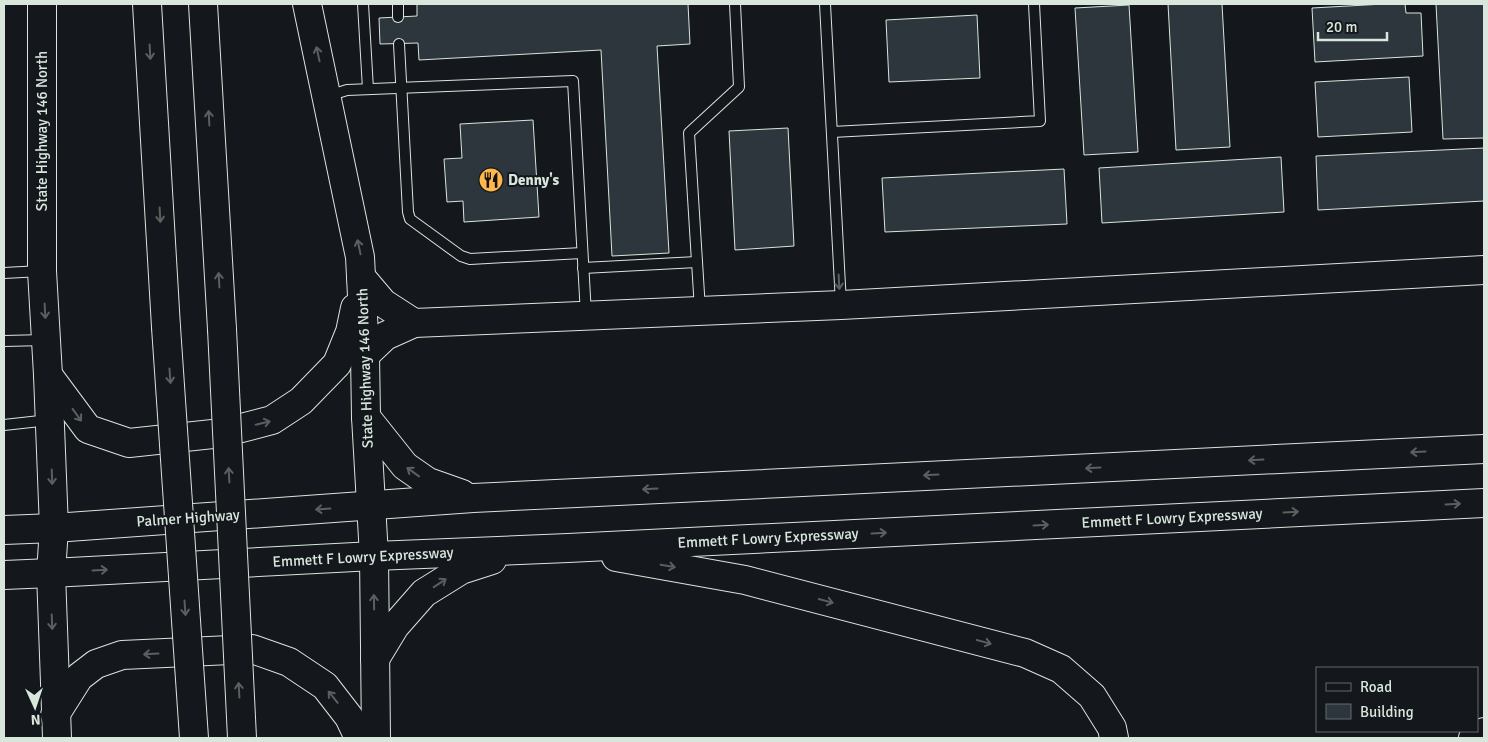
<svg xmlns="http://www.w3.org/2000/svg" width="1488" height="742" viewBox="0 0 1488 742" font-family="Signika,sans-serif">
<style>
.building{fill:#2c363c;stroke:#d8e6dc}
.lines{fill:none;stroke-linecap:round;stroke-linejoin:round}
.lane-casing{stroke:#d8e6dc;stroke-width:12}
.secondary-casing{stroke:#d8e6dc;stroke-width:30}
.primary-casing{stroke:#d8e6dc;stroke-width:30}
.highway-casing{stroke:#d8e6dc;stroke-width:30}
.lane{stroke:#14181c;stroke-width:10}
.secondary{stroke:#14181c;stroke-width:28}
.primary{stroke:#14181c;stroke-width:28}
.highway{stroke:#14181c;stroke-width:28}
.highway-bridge-casing{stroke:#d8e6dc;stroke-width:30;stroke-linecap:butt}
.highway-bridge{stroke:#14181c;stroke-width:28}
.oneway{stroke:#59605f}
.labels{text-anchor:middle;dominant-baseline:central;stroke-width:4;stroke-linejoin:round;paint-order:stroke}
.street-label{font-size:15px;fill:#d8e6dc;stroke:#14181c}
.poi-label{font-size:15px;font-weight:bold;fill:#d8e6dc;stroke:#14181c;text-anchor:start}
</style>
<rect width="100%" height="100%" fill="#14181c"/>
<!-- building -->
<g class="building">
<path d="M417,4H688L690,44L657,46L669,253L612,256L601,50L419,60L418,43L380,44L379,18L417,16Z"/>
<path d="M1168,4H1222L1230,147L1176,150Z"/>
<path d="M1384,4H1405L1406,13H1421L1423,56L1315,62L1312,8Z"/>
<path d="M1436,4H1484V138L1443,139Z"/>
<path d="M1129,5L1138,152L1084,155L1075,8Z"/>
<path d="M977,15L980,78L889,82L886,20Z"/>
<path d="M1409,77L1412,132L1318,137L1315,82Z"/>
<path d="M533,120L539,217L464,222L463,201L447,202L444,159L462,158L460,124Z"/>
<path d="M788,128L794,246L735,250L729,131Z"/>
<path d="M1484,148V201L1318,210L1316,156Z"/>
<path d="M1281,157L1284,212L1102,223L1099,168Z"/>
<path d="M1064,169L1067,224L885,232L882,178Z"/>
</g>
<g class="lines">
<defs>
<g id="lane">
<path d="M363,4L368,89"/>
<path d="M398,4V17"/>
<path d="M825,4L841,304"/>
<path d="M399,44L408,212L410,219L461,256L470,259L582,253"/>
<path d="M328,96L347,90L573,81L586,315"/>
<path d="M832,132L1040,121L1034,4"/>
<path d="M583,268L697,262"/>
<path d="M4,273L41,271"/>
<path d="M700,310L689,133L739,87L735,4"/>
<path d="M4,341L45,340"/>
<path d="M4,425L49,420"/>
</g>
<g id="secondary">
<path d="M42,4V271L48,375L54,528L51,573L57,738"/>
<path d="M307,4L360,257L365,355L366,417L374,556L376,738"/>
<path d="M361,277L383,303L414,323"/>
<path d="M365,355L385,336L414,323L841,305L1484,270"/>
<path d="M48,375L88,429L129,443L222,433L272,420L301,401L337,364L350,332L355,308"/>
<path d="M55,715L79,677L96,664L122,655L252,649L289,662L325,686L349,717L359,738"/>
<path d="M1473,738L1484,732"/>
</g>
<g id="primary">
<path d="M4,530L54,528"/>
<path d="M4,575L51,573"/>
</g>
<g id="highway">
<path d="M147,4L166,327"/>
<path d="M203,4L222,329"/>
<path d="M366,417L405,466L428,482L462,494"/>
<path d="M54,528L473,498L1484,449"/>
<path d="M616,557L745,580L1025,653L1061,669L1092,696L1112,728L1114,738"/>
<path d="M51,573L374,556L568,548L1484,503"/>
<path d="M375,659L395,626L424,593L461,570L492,560"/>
</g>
</defs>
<!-- lane casing -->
<use href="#lane" class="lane-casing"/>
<!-- secondary casing -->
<use href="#secondary" class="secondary-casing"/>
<!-- primary casing -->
<use href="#primary" class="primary-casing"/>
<!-- highway casing -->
<use href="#highway" class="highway-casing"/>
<!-- lane -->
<use href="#lane" class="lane"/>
<!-- secondary -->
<use href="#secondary" class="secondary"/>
<!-- primary -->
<use href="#primary" class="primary"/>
<!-- highway -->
<use href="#highway" class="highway"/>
<defs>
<g id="highway-bridge">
<path d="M166,327L194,738"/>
<path d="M222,329L242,738"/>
</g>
</defs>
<!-- highway-bridge casing -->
<use href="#highway-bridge" class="highway-bridge-casing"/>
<!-- highway-bridge -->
<use href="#highway-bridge" class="highway-bridge"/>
</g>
<!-- one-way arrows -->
<defs><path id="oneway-shaft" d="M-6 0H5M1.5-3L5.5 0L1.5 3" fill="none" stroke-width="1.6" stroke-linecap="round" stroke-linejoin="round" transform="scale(1.25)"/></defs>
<g class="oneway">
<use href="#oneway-shaft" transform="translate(150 52) rotate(87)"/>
<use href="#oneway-shaft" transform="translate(318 54) rotate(-102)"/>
<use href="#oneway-shaft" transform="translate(209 118) rotate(-93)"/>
<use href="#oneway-shaft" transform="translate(160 215) rotate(87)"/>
<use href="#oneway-shaft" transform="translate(359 247) rotate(-102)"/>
<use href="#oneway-shaft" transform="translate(219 280) rotate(-93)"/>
<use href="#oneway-shaft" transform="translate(839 282) rotate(87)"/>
<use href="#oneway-shaft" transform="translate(45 311) rotate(87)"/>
<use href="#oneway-shaft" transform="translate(170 376) rotate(86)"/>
<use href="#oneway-shaft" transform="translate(77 415) rotate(54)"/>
<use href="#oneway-shaft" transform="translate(263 423) rotate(-14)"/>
<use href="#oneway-shaft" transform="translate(1418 452) rotate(177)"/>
<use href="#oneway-shaft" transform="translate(1256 460) rotate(177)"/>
<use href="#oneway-shaft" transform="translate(1093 468) rotate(177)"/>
<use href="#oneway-shaft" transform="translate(413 472) rotate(-144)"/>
<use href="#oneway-shaft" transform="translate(229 475) rotate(-93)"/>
<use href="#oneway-shaft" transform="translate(931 475) rotate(177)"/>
<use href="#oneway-shaft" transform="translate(52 477) rotate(88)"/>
<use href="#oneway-shaft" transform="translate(650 489) rotate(177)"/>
<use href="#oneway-shaft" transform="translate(1453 504) rotate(-3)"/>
<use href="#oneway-shaft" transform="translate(323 509) rotate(176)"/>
<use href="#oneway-shaft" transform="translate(1291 512) rotate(-3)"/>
<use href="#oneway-shaft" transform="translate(1041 525) rotate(-3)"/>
<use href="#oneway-shaft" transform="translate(879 533) rotate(-3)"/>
<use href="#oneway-shaft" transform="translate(668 566) rotate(10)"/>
<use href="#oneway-shaft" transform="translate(100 570) rotate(-3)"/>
<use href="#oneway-shaft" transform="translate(440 583) rotate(-33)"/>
<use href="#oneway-shaft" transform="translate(826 601) rotate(15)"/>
<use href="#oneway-shaft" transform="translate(374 602) rotate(-91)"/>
<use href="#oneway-shaft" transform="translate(185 608) rotate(86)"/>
<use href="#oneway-shaft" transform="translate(52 622) rotate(88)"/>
<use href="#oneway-shaft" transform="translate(984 642) rotate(15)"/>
<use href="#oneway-shaft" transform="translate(151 654) rotate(177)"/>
<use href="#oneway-shaft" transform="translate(239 690) rotate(-93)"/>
<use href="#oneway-shaft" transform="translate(333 697) rotate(-129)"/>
</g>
<!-- icons -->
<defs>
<symbol id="restaurant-disc" viewBox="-11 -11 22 22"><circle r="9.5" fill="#ffb74d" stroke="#14181c"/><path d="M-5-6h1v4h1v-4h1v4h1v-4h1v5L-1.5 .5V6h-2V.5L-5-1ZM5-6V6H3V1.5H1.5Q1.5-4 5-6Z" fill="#111"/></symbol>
</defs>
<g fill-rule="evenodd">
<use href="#restaurant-disc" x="477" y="166" width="28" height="28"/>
</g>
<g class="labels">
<!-- street labels -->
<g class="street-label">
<text transform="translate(42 131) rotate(-90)">State Highway 146 North</text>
<text transform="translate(365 368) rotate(-92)">State Highway 146 North</text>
<text transform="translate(188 518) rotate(-4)">Palmer Highway</text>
<text transform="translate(1172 518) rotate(-3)">Emmett F Lowry Expressway</text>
<text transform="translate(768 538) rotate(-3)">Emmett F Lowry Expressway</text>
<text transform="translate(363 557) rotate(-3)">Emmett F Lowry Expressway</text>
</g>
<!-- poi labels -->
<g class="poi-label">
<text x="508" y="180">Denny's</text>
</g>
</g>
<!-- border -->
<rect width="1488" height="742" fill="none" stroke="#d8e6dc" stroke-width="10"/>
<!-- legend -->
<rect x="1316" y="667" width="162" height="65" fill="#14181c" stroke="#626a69"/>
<rect x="1326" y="683" width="25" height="8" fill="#14181c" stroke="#626a69"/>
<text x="1360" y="692" font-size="15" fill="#d8e6dc">Road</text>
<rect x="1326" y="704" width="25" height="15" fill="#2c363c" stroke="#626a69"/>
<text x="1360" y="717" font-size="15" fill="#d8e6dc">Building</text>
<!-- north arrow -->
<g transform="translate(35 707) rotate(177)" stroke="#14181c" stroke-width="4" paint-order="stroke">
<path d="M0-4L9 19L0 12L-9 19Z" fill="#d8e6dc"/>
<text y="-8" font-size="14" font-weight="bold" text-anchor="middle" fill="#d8e6dc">N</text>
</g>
<!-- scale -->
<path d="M1318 32v8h69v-8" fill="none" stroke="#d8e6dc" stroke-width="2.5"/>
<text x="1326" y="32" font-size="15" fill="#d8e6dc" stroke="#14181c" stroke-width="4" paint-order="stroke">20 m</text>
</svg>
